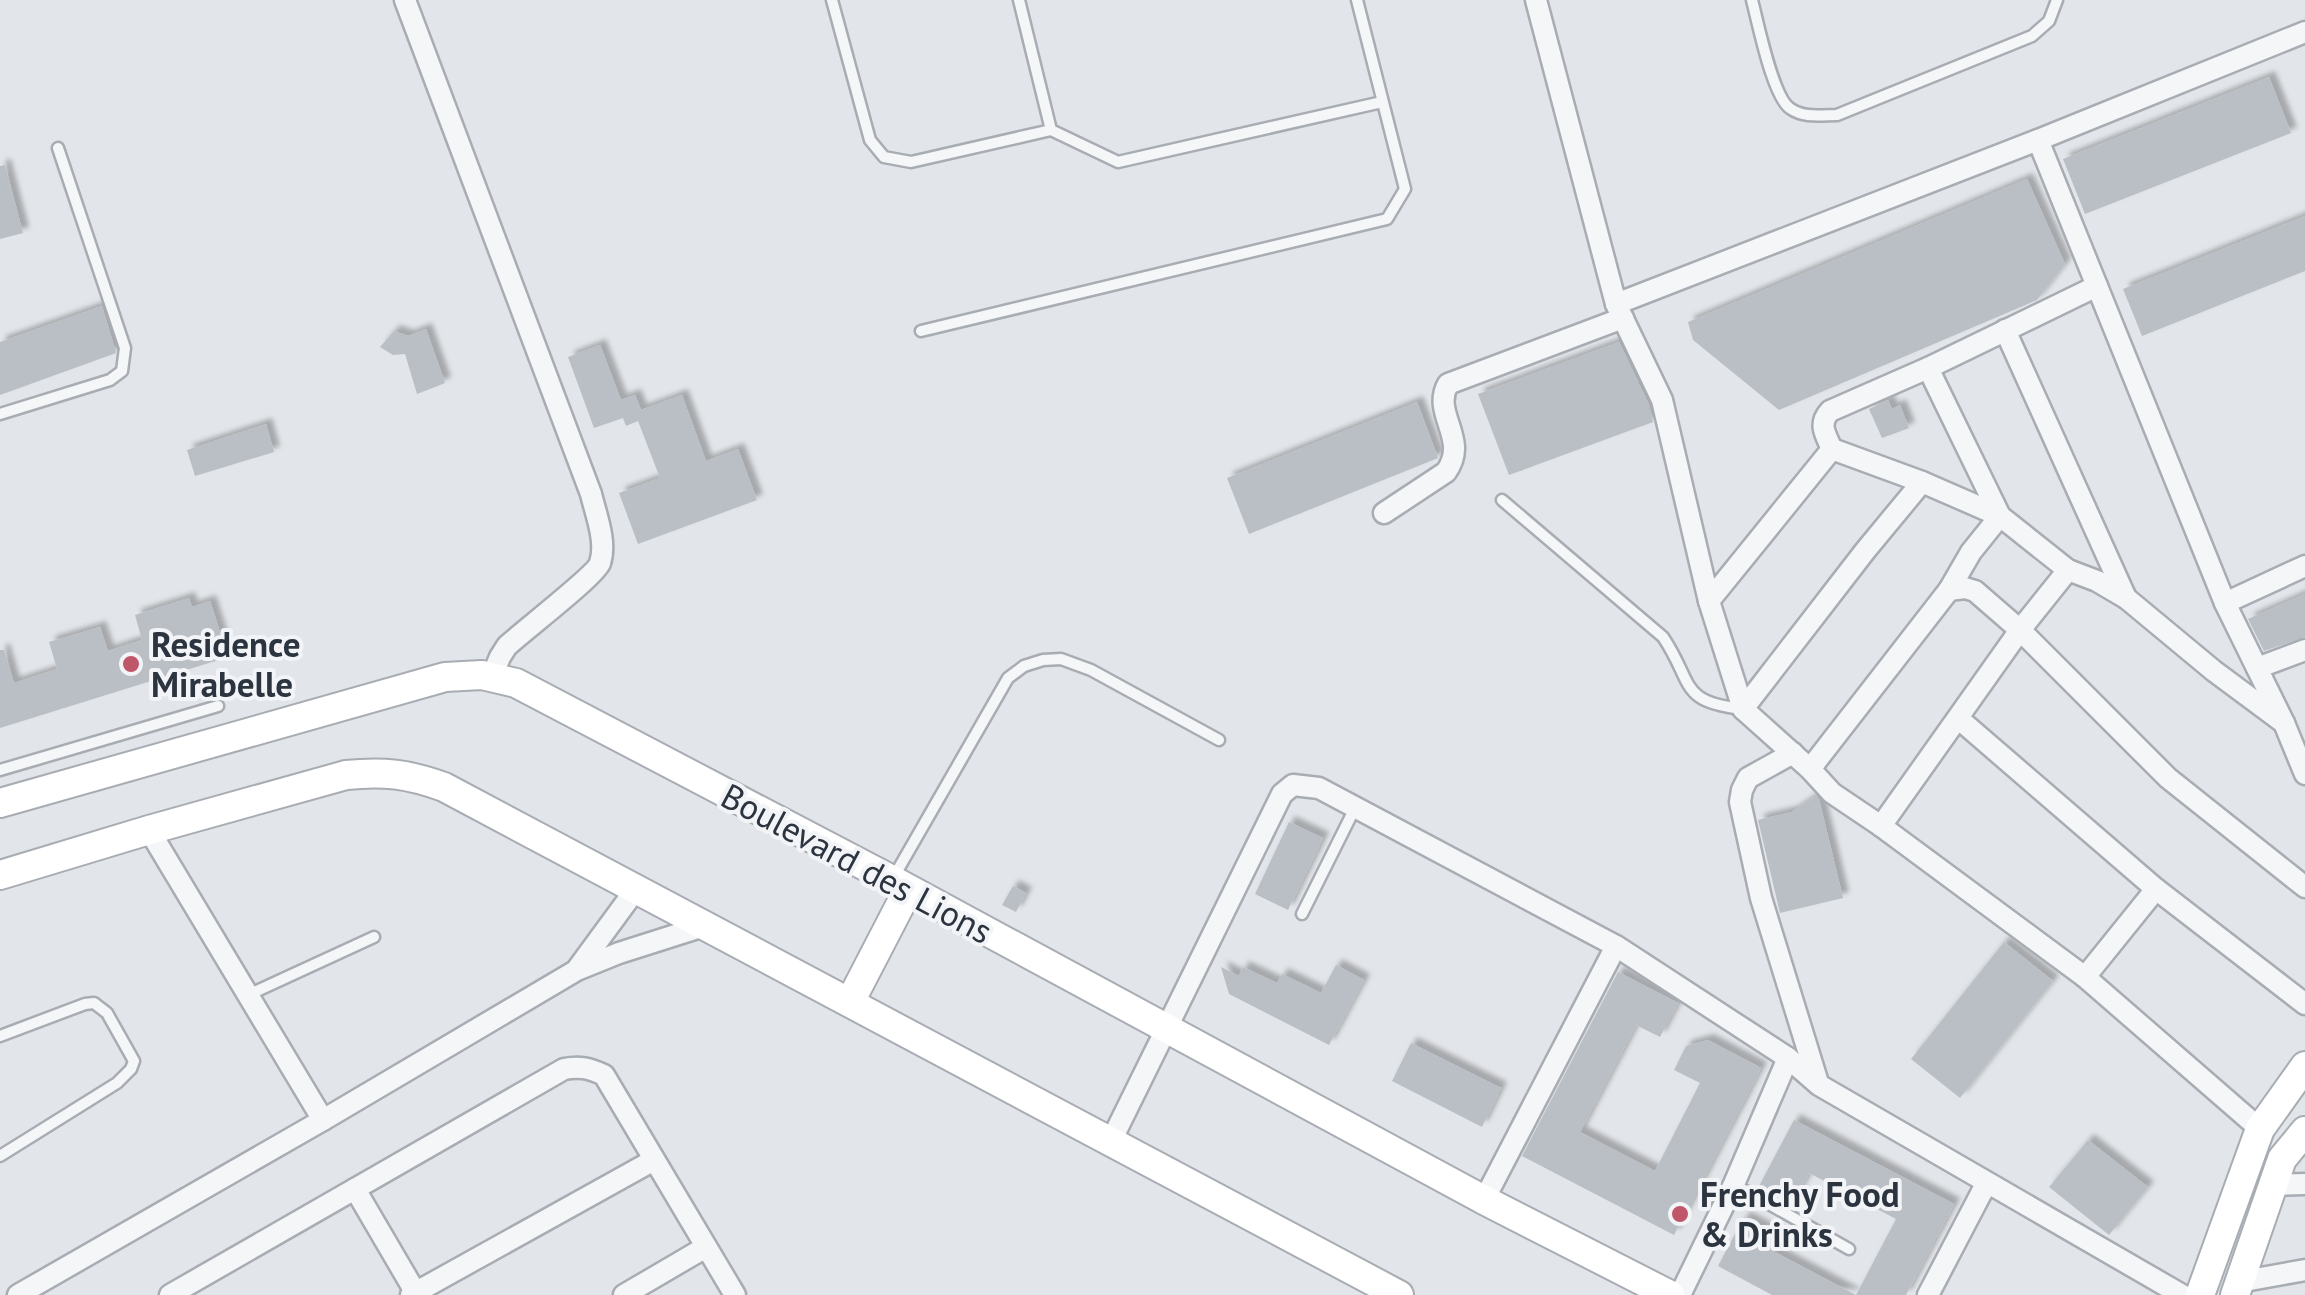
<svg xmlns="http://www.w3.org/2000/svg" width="2305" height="1295" viewBox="0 0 2305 1295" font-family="'PT Sans',sans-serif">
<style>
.building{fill:#babfc5;filter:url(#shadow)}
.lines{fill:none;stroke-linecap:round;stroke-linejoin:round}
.service-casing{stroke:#a8acb3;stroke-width:15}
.minor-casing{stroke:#a8acb3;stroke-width:25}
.secondary-casing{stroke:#a8acb3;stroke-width:32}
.service{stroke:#f5f6f8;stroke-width:10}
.minor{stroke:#f5f6f8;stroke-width:20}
.secondary{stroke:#fff;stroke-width:28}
.poi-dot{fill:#c05669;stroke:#f2f4f7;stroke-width:4}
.labels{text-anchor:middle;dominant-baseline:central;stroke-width:8;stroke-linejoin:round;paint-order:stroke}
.poi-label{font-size:35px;font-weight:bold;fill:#2c343f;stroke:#f2f4f7;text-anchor:start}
.street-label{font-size:35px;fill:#2c343f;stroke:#f2f4f7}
</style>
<defs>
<filter id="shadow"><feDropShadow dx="6" dy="-6" stdDeviation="2.5" flood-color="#0004"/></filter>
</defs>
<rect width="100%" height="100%" fill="#e2e5e9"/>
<!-- building -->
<g class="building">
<path d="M2269,77L2291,133L2085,214L2063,159Z"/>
<path d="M5,165L23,233L0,239V166Z"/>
<path d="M2027,179L2065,264L2037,300L1779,410L1693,340L1688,322Z"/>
<path d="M2305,216V271L2142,336L2123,289Z"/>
<path d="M102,306L116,353L0,395V342Z"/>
<path d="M426,329L445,383L417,394L405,354L393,355L380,347L394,331L408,336Z"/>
<path d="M1619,342L1649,405L1653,422L1509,475L1478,394Z"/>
<path d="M600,345L621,400L635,395L641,410L682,395L706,461L738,449L757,500L638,544L619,493L660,478L638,421L626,426L623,418L594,428L568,357Z"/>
<path d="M1888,400L1892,409L1900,405L1909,428L1882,438L1869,409Z"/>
<path d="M1417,402L1438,458L1249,534L1227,478Z"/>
<path d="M266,424L274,452L195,476L187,450Z"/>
<path d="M2305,594V637L2264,651L2248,619Z"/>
<path d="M189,598L192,607L210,601L228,657L0,728V650H4L14,683L57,669L49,642L100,627L108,651L142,640L135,615Z"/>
<path d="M1816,796L1819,799L1843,898L1780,913L1758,820L1792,812Z"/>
<path d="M1289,822L1323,838L1288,910L1255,894Z"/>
<path d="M1013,886L1026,893L1016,912L1002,905Z"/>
<path d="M2004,942L2053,981L1960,1098L1911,1059Z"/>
<path d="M1336,965L1364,980L1329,1045L1229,994L1221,967L1239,976L1243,967L1277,983L1282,974L1321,993Z"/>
<path d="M1618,972L1678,1003L1660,1037L1636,1025L1580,1132L1655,1171L1700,1083L1674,1070L1686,1046L1708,1040L1761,1068L1674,1235L1522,1156Z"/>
<path d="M1411,1043L1501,1088L1482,1127L1392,1081Z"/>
<path d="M1794,1120L1954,1204L1906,1295H1772L1718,1266L1744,1217L1777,1234L1769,1249L1856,1295L1896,1219L1809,1173L1792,1204L1759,1186Z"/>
<path d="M2088,1140L2148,1187L2109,1235L2049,1187Z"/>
</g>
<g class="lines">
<defs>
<g id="service">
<path d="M832,0L870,140L884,157L911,162L1051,130"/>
<path d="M1019,0L1051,130L1118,162L1382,102"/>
<path d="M1752,0C1758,23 1773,99 1791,109C1804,118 1821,115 1837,115L2032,36L2049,21L2057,0"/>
<path d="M921,331L1387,219L1405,189L1357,0"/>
<path d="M0,414L110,380L122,371L125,348L58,148"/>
<path d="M1502,500L1663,637C1694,683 1678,702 1743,709"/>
<path d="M0,770L218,706"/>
<path d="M892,880L1008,678L1024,666L1043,660L1061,659L1091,670L1219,740"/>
<path d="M1302,914L1355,808"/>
<path d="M248,995L374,937"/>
<path d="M0,1036L85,1004L94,1003L107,1013L134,1061L131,1069L117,1083L0,1156"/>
<path d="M1735,1185L1849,1249"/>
</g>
<g id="minor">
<path d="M405,0L591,494C596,515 607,542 600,563C596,575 522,632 507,646L500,657L492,676"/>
<path d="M1536,0L1616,304L1662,400L1709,601L1743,709L1810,769L1832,793L1881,826L2085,977L2260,1129"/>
<path d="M2038,140L2225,603L2284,723L2305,774"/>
<path d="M2097,286L1928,368L1830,411C1818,424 1825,434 1832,449L1922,482L2000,516L2068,570L2097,581L2126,598L2214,671L2284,723"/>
<path d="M1616,304L2038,140L2305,32"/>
<path d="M2005,330L2126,598"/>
<path d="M1928,368L2000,516L1971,552L1949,590"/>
<path d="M1384,513L1446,472C1470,439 1431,414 1448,384L1623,318"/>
<path d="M1709,601L1832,449"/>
<path d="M2225,603L2305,566"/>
<path d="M2257,668L2305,650"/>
<path d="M1743,709L1865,551L1922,482"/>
<path d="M1959,719L2156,889L2305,1004"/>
<path d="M1793,753L1748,778L1742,790L1740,802L1761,898L1818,1083"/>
<path d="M1810,769L1949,590L1965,588L1975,591L2020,630L2168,778L2305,887"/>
<path d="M1881,826L2020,630L2068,570"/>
<path d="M149,830L323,1120"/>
<path d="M578,968L636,889"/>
<path d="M2085,977L2156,889"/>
<path d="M1111,1141L1282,794L1293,785L1319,788L1616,946L1788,1058L1819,1085L2182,1295"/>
<path d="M2272,1185L2305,1184"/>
<path d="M355,1189L417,1295"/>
<path d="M1484,1200L1616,946"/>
<path d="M2239,1282L2305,1270"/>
<path d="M18,1295L323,1120L577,970L619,953L707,925"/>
<path d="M170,1295L564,1069C580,1066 589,1068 604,1075L735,1295"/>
<path d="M411,1295L654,1160"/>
<path d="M624,1295L706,1247"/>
<path d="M1680,1295L1734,1184L1788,1058"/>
<path d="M1928,1295L1986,1184"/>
</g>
<g id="secondary">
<path d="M0,803L445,677L482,675L516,683L892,880L1484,1200L1670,1295"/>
<path d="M0,875L149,830L346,775C384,771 408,774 444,787L1399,1295"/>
<path d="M850,1002L908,890"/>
<path d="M2200,1295L2260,1129L2305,1066"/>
<path d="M2235,1295L2282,1159L2305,1131"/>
</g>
</defs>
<!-- service casing -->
<use href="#service" class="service-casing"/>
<!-- minor casing -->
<use href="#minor" class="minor-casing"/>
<!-- secondary casing -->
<use href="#secondary" class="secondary-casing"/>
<!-- service -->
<use href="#service" class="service"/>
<!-- minor -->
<use href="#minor" class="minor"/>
<!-- secondary -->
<use href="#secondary" class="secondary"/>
</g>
<!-- markers -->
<g class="poi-dot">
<circle cx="131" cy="664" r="10"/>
<circle cx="1680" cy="1214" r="10"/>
</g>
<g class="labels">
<!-- poi labels -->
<g class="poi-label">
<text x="151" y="644">Residence<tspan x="151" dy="40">Mirabelle</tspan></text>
<text x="1700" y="1194">Frenchy Food<tspan x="1700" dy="40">&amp; Drinks</tspan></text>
</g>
<!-- street labels -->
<g class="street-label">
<text transform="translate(857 863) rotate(28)">Boulevard des Lions</text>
</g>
</g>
</svg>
